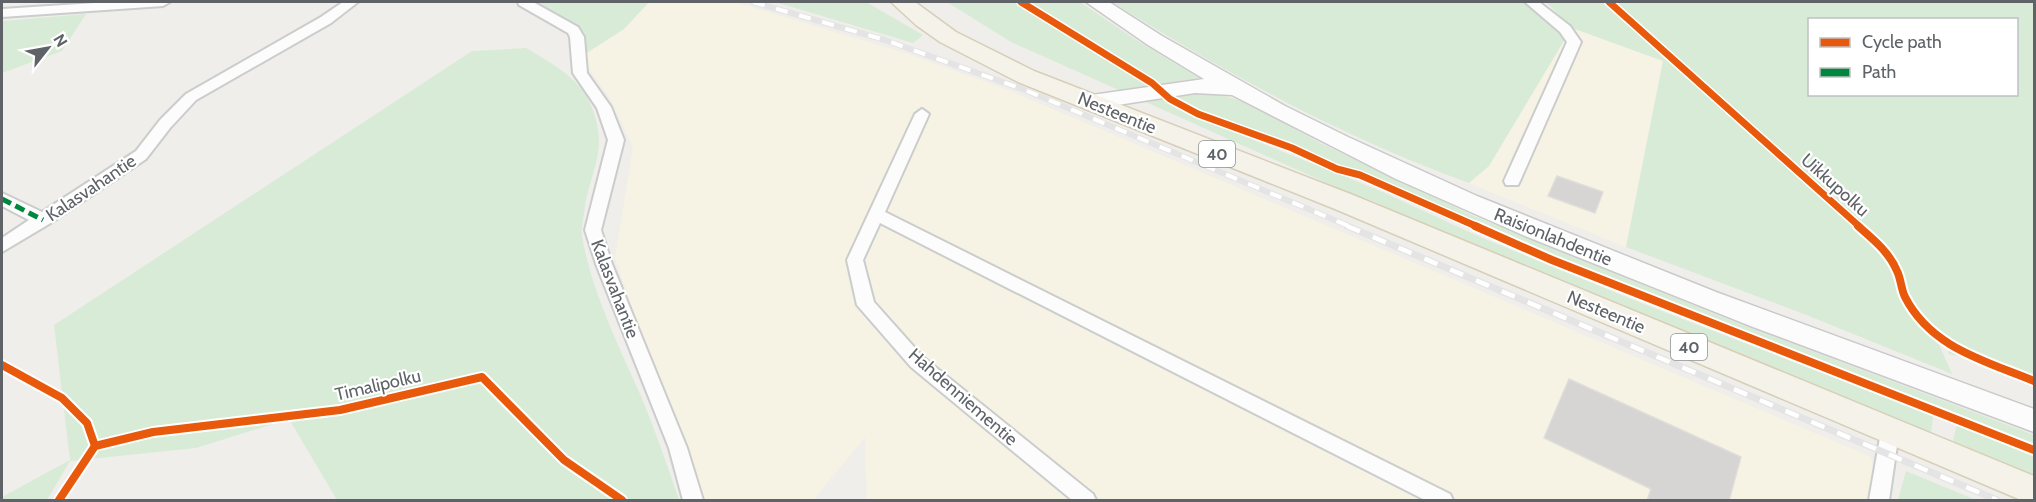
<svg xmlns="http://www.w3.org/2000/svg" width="2036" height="502" viewBox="0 0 2036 502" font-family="Cabin,sans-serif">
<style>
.commercial{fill:#f7f3e4}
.green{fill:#d8ebd6;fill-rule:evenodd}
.building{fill:#d6d5d3;stroke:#deddd9;stroke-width:1.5}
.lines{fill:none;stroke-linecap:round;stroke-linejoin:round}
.minor-casing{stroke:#cbcccc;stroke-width:4}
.secondary-casing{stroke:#cacacb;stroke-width:3}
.primary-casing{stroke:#d7ceb8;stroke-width:3}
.minor{fill:#fdfcfc;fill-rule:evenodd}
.secondary{fill:#fdfcfc;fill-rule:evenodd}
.primary{fill:#f4f2e9;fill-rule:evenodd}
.rail-far1-casing{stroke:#e4e4e4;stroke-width:6}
.rail-casing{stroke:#e4e4e4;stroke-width:7}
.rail-far1{stroke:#fff;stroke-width:4;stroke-dasharray:12;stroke-linecap:butt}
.rail{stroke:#fff;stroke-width:4.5;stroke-dasharray:14;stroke-linecap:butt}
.quiet{stroke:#00873e;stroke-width:5;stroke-dasharray:10 5;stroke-linecap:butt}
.cycleway-far1-casing{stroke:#fff;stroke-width:10}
.cycleway-casing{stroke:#fff;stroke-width:12}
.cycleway-far1{stroke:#e8590c;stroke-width:7}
.cycleway{stroke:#e8590c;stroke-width:8}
.labels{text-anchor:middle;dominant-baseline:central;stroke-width:4.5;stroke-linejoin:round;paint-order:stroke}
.shield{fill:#fff;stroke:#8f9295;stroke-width:1.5}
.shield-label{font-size:16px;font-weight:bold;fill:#5f6368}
.street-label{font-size:18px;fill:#5f6368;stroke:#fff}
</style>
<rect width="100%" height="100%" fill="#efeeea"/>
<!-- commercial -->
<g class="commercial">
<path d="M650,2H731L748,6L905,53L1008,90L1871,457L1879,500H867L865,437L813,500H700L615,258L633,147L610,98L590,70L585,54L624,29Z"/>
<path d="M1572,28L1663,61L1626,247L1469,183L1489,166Z"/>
</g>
<!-- green -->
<g class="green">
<path d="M533,2H649L624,29L585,54C584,25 556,15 533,2Z"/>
<path d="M775,2H866L923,35L913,43Z"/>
<path d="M947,2H1013L1148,85L1121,91L1011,42Z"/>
<path d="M1030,2H1080L1136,40L1199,78L1161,84Z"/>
<path d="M1112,2H1524L1565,39L1489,166L1469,183C1344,138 1224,72 1112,2Z"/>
<path d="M1546,2H2034V375L2011,365L1948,354L1952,341L1931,326L1952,374L1804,314L1626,247L1663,61L1572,28ZM1810,20H2016V94H1810Z"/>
<path d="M86,14L62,51L2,73V21Z"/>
<path d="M526,48C551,63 577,76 590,103C611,152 589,169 584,214C583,221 581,229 582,236C590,287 619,347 640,394C655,429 667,465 679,500H337L289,419L196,448L70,461L47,500H2V497L70,460L54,325L472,51Z"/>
<path d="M1183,92H1211L1248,103L1320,143L1474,216L1735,322L2034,435V446L1552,258L1363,174L1199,111L1173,95Z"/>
<path d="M1164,96L1196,117L1378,190L1480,237L1641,303L1933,416L1931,433L1473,248L1371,200L1354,195L1139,99Z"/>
<path d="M1957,424L2034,457V476L1953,441Z"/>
<path d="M1906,471L1976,500H1898Z"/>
</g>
<!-- building -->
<g class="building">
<path d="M1557,176L1603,192L1595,213L1548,196Z"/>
<path d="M1569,379L1741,457L1729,501H1647L1651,489L1544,438Z"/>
</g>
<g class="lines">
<defs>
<g id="minor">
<path d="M110,2H170L163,6L2,17V9Z"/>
<path d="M343,2H358L331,23L196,100L170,128L146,159L49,224L2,252V238L29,220L2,206V193L42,212L136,151L160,120L186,94L321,17Z"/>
<path d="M518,2H533L578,27L584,37L587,73L611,107L624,140L601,230L612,264L687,448L703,500H683L669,448L596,264L585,230L608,140L597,108L573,73L570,37L568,33L519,5Z"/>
<path d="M1525,2H1539L1570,26L1581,42L1520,181L1518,185H1506L1504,181L1567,42L1560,32Z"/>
<path d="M922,109L929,114L885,212L1450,494L1453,500H1425L880,223L863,260L874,302L923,357L1093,494L1096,500H1072L911,367L857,305L847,260L915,114Z"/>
<path d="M1890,424L1897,426L1899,432L1889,500H1869L1881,432L1883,426Z"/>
</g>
<path id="secondary" d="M1086,2H1109L1162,36L1285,106L1348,137L1477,196L1716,292L2034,409V432L1753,327L1525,236L1396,179L1232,95L1195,93L1092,109L1084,107L1081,102L1084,97L1092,95L1204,79L1148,45Z"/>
<path id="primary" d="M891,2H915L956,32L1034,71L1353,195L2034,476V500H2021L1335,209L1018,82L940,42L916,25Z"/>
</defs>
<!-- minor casing -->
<use href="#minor" class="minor-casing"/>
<!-- secondary casing -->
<use href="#secondary" class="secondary-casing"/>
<!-- primary casing -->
<use href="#primary" class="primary-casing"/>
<!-- minor -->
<use href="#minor" class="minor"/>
<!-- secondary -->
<use href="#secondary" class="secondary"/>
<!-- primary -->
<use href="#primary" class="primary"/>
<defs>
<path id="rail-far1" d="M753,2L885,40L1025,90L1351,227"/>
<path id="rail" d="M1347,226L1997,500"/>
</defs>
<!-- rail-far1 casing -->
<use href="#rail-far1" class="rail-far1-casing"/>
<!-- rail casing -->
<use href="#rail" class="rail-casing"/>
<!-- rail-far1 -->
<use href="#rail-far1" class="rail-far1"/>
<!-- rail -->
<use href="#rail" class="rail"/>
<!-- quiet -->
<path class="quiet" d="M2,199L43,220"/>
<defs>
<g id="cycleway-far1">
<path d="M1021,2L1152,83L1170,99L1198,114L1292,148L1337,169L1360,175L1478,227"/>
<path d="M1609,2L1860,227"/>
</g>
<g id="cycleway">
<path d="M1475,226L1552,260L2034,450"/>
<path d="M1858,226C1873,239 1889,252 1897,271C1901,279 1901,289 1905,297C1931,348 1986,361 2034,381"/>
<path d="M2,365L62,398L87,423L95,446"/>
<path d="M59,500L95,446L153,432L340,410L482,377L564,460L622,500"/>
</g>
</defs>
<!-- cycleway-far1 casing -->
<use href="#cycleway-far1" class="cycleway-far1-casing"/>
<!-- cycleway casing -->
<use href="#cycleway" class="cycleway-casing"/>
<!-- cycleway-far1 -->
<use href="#cycleway-far1" class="cycleway-far1"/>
<!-- cycleway -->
<use href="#cycleway" class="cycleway"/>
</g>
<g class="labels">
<!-- shield labels -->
<g class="shield">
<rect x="1199" y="141" width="36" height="26" rx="4.5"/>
<rect x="1671" y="334" width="36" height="26" rx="4.5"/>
</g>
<g class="shield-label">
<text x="1217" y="154">40</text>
<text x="1689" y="347">40</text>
</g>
<!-- street labels -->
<g class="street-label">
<text transform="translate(1117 113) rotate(22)">Nesteentie</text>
<text transform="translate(1835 185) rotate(42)">Uikkupolku</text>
<text transform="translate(91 188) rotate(-34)">Kalasvahantie</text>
<text transform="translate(1553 237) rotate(22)">Raisionlahdentie</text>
<text transform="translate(615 289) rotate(69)">Kalasvahantie</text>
<text transform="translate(1606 312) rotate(23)">Nesteentie</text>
<text transform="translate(378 385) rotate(-13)">Timalipolku</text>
<text transform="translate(963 397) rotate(41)">Hahdenniementie</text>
</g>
</g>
<!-- border -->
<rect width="2036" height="502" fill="none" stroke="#5f6368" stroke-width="6"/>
<!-- legend -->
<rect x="1808" y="18" width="210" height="78" fill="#ffffff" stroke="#bfc1c3" stroke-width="1.5"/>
<rect x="1820" y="38" width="30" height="9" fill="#e8590c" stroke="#bfc1c3" stroke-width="1.5"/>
<text x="1862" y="48" font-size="18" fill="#5f6368">Cycle path</text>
<rect x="1820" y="68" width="30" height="9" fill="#00873e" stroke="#bfc1c3" stroke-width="1.5"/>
<text x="1862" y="78" font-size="18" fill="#5f6368">Path</text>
<!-- north arrow -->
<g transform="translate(48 48) rotate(59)" stroke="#ffffff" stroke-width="4.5" paint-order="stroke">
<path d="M0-4.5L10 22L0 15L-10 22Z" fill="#5f6368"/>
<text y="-9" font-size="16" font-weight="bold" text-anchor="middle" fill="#5f6368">N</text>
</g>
</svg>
